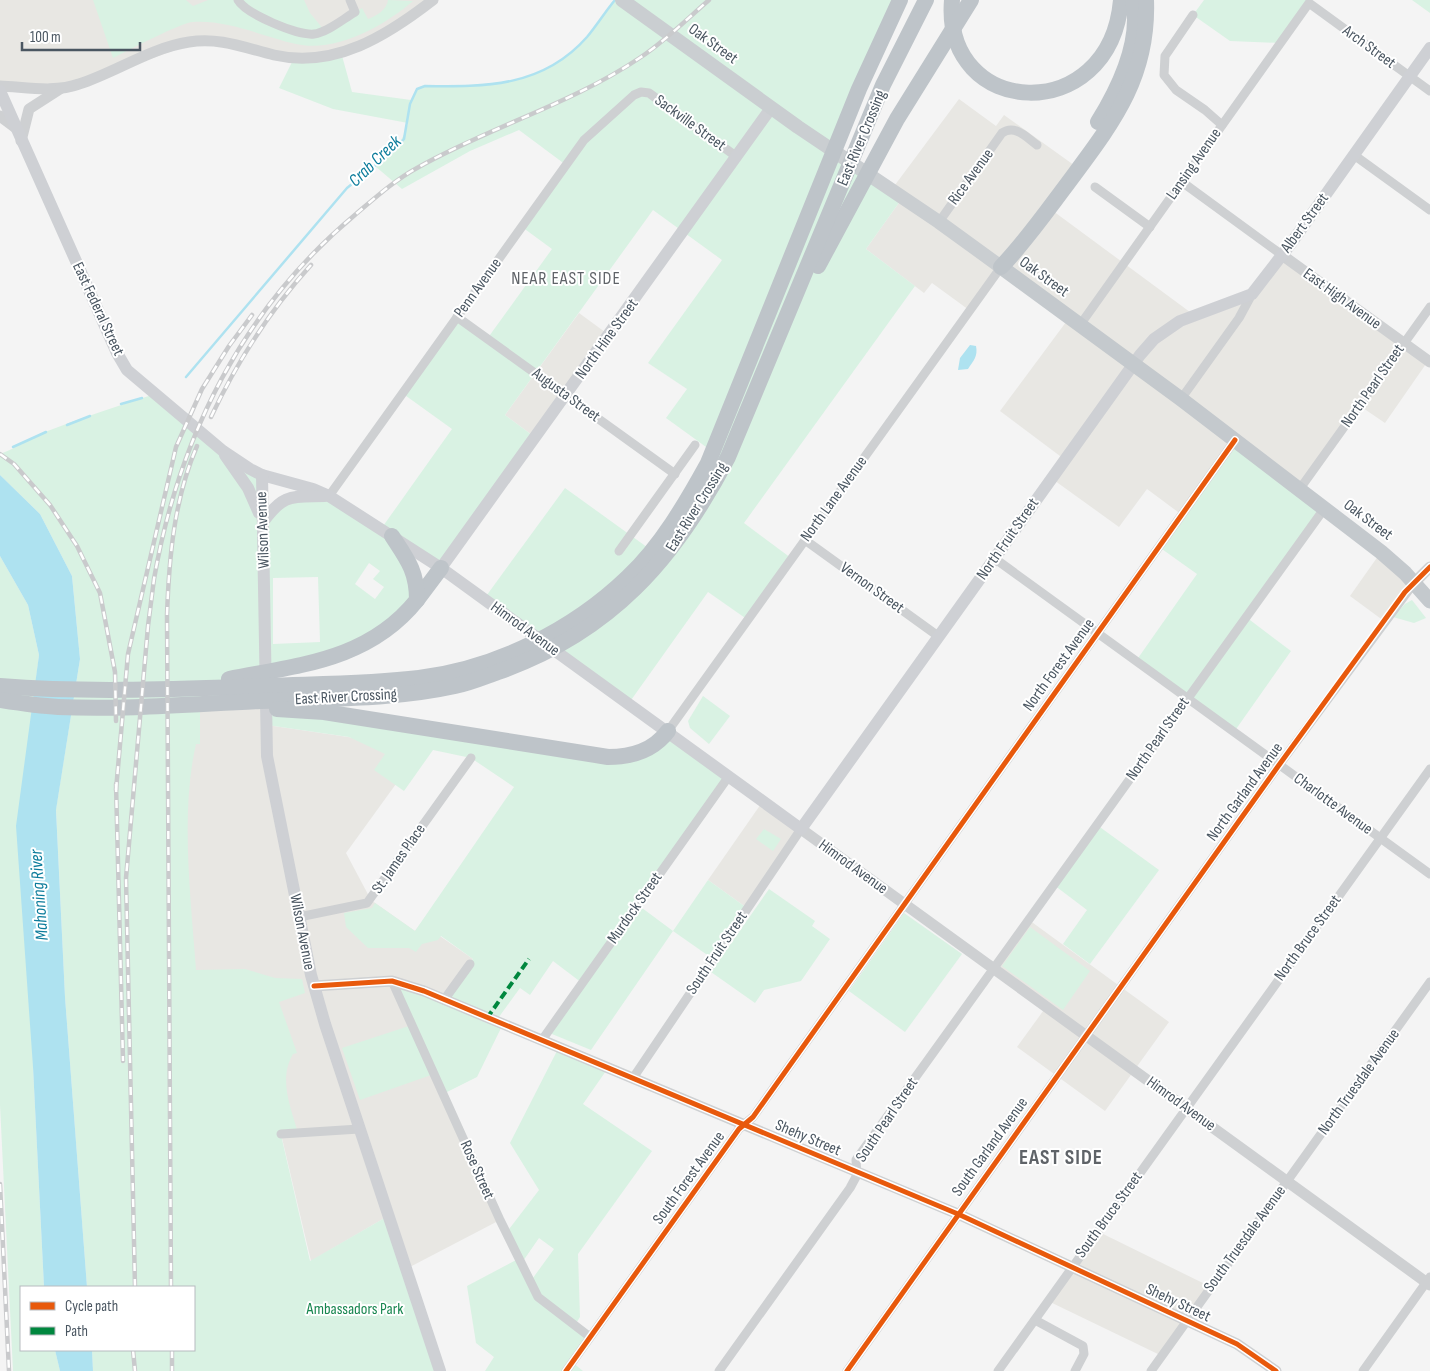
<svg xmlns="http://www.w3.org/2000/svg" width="1430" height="1371" viewBox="0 0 1430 1371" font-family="'Sofia Sans Condensed',sans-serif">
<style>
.commercial{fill:#e8e7e3}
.green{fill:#d9f2e3;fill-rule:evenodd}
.water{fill:#aee2f0}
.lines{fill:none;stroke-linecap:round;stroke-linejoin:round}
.stream{stroke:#aee2f0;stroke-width:2.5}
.minor{stroke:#ced0d2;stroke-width:9}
.tertiary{stroke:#ced0d2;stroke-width:11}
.secondary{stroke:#ced0d4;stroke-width:12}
.primary{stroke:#caced1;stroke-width:14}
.trunk{stroke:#c4c9cd;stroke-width:15}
.motorway{stroke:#bec4c9;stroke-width:16}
.rail-casing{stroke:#c9cacc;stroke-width:4.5}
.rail{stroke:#fff;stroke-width:2.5;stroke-dasharray:8;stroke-linecap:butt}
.quiet{stroke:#00873e;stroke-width:4;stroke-dasharray:8 4;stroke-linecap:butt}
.cycleway-casing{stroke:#fff;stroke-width:8}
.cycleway{stroke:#e8590c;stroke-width:5}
.labels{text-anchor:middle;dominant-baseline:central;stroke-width:4;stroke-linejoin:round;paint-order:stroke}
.street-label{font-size:16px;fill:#4a5661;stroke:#fff}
.park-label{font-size:16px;fill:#17864f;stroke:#fff}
.water-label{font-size:18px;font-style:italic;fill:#0c7c9b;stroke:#fff}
.neighbourhood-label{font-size:18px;letter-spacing:1px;fill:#5f6368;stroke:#fff}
.district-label{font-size:21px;font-weight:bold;letter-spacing:1px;fill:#5f6368;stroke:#fff}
</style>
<rect width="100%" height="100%" fill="#f4f4f4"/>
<!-- commercial -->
<g class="commercial">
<path d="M0,0H433L398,27L321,57L200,41L78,85L0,86Z"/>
<path d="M959,99L996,126L1004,115L1078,168L1049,208L1194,315L1252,294L1282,255L1428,361L1385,423L1360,406L1299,490L1182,515L1147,489L1119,527L1051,478L1064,459L1000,411L1069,318L1001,267L969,310L932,283L924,293L866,249L903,197L892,189Z"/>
<path d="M579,313L609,335L536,438L505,415Z"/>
<path d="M1381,552L1414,583L1384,621L1350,596Z"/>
<path d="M266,701L267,725L422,748L346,853L371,900L415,931L421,923L473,959L444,1000L393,981L500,1220L406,1269L388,1216L311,1261L281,1134L169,996L168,705Z"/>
<path d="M763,801L801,829L747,908L708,880Z"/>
<path d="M1029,920L1169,1022L1105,1111L1017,1047L1046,1007L994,969Z"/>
<path d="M1097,1231L1211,1287L1162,1356L1048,1301Z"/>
</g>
<!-- green -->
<g class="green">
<path d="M93,0H186L193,6L208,0H304L310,13L324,30L362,8L368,19C376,16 387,10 388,0L413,1C384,26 336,53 296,44C261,36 229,20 193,22C182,22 127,51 113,58Z"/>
<path d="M615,0H900L833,151L903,197L866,249L915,286L744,523L791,558L748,620L708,592L629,703L484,599L565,488L651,550L713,452L666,418L687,389L648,363L722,260L653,210L505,415L536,438L441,568L393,537L417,600L378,636L266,672V701L608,757L664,736L729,776L638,905L673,931L708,880L747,908L713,959L673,931L591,1050L547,1032L582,983L553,961L530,995L520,988L496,1021L503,1024L477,1077L443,1094L434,1074L360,1100L342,1048L412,1025L392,981L444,1000L473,959L441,936L438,940L422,944L416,952L409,948H368L346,927L344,913L372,908L375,903L415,931L514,787L471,758L433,750L404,791L374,770L385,754L349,737L267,725L268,709L200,704V744H196C180,813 191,899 196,970L245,969L275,978L302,979L305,993L279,1002L297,1053L293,1054C278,1079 291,1108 298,1133L281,1135L310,1261L388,1216L440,1371H93L92,1350H194V1287H87L65,997L56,809L80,659L72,576L40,514L0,475V454C15,449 30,438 45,432C81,418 118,406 155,394L262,475L263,521L275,506L329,496L381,529L452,429L402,393L457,317L487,339L552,249L522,227L566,165L519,130L470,151L402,189L375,166C392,152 402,145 408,123L333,109L279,88L294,58L341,52L352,92L411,100L417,89L425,86C486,87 542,87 587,37C597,25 605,12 615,0ZM369,563L380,571L373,579L384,587L375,599L355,584ZM318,577L320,642L273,644V578Z"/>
<path d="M1204,0H1311L1280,43L1230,41L1193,15Z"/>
<path d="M1412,0H1430V13Z"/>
<path d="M1235,440L1324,509L1246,617L1291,651L1234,732L1136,661L1197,574L1159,547Z"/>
<path d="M0,556L28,605L39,655L29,736L33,1067L44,1287H21V1350H55L60,1371H13L0,1105Z"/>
<path d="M1412,600L1426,618L1414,623L1393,617L1405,604Z"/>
<path d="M703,696L730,716L709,744L690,728L688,721Z"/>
<path d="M1097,825L1159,870L1090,964L1063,944L1087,910L1054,885Z"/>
<path d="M764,829L781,839L773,851L756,839Z"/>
<path d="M769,889L815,921L812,926L830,939L801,981L764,990L755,1003L711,972Z"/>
<path d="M904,913L962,954L905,1032L849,991Z"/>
<path d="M1030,927L1090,971L1063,1010L1002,966Z"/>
<path d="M559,1047L608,1068L583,1104L652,1151L578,1254L580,1317L575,1325L590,1337L572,1362L583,1371H485L494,1357L476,1343L467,1286L518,1259L506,1233L539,1190L510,1143ZM539,1238L554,1249L530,1282L521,1264Z"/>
</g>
<!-- water -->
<g class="water">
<path d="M970,345L976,346C978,356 974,360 968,369L958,370L960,358Z"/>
<path d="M0,475L40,514L72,576L80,659L56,810L65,997L87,1287H44L33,1067L16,826L39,655L28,605L0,556Z"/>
<path d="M55,1350H92L93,1371H60Z"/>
</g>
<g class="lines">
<!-- stream -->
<g class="stream">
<path d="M186,377L347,188L393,151L404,139L410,104L417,89L425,86C486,87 543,87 587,37C597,25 605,12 615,0"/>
<path d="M121,404L142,398"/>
<path d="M67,425L90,416"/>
<path d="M13,447L46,432"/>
</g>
<!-- minor -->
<g class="minor">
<path d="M238,0C246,14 298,36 314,34C328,32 343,19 355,12L350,0"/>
<path d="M1193,15L1165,56L1164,75L1176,90L1205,110L1222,125"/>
<path d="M1354,155L1430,210"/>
<path d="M1182,182L1282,255"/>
<path d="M1095,187L1150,227"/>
<path d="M939,222L1002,133C1015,124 1026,137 1037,145"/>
<path d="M457,317L675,474"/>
<path d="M1080,325L1309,3L1430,91"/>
<path d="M1181,399L1239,318L1252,294"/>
<path d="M1299,490L1430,307"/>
<path d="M329,496L584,140L634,95L641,92L649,93L737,157"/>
<path d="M805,540L938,636"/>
<path d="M619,551L695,445"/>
<path d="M994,558L1430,874"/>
<path d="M668,731L1001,267"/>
<path d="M299,917L367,903L471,758"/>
<path d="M392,981L500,1220L538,1297L590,1337"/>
<path d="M444,1000L470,964"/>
<path d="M542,1040L729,776"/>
<path d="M633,1078L801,829"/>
<path d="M281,1134L359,1129"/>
<path d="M1035,1320L1083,1346L1084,1354L1075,1371"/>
<path d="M566,1371L739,1129L753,1117L1235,440"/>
<path d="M719,1371L850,1188L857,1175L856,1160L1324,509"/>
<path d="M847,1371L1279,765L1414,583"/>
<path d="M998,1371L1430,769"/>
<path d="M1151,1371L1430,982"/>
<path d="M1363,1371L1430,1277"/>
</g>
<!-- tertiary -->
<g class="tertiary">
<path d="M0,86C25,87 55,93 79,84C116,72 150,48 189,42C220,37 245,48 274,55C335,69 388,35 433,0"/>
<path d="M0,116L16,128"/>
<path d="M21,141L29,109L60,89"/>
<path d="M1282,255L1430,362"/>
<path d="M1414,583L1430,567"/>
<path d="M801,829L1430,1285"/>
<path d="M314,986L392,981L424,991L958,1214L1237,1344L1276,1371"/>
</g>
<!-- secondary -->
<g class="secondary">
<path d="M0,91L117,353L127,370L223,451L250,469L262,475L313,489L329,496L441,568L801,829L1140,355L1154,339L1180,321L1252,294L1292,242L1430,48"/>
<path d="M225,455L248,488L259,513"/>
<path d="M262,475L267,756L311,975L325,1024L440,1371"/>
<path d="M263,522C284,493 291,497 325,496"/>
<path d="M441,568L771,108"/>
</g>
<!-- primary -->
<path class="primary" d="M622,0L798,127L939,222L1001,267"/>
<!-- trunk -->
<path class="trunk" d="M1001,267L1181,399L1381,552L1405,573L1430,601"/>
<!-- motorway -->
<g class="motorway">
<path d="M952,0C942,119 1110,128 1121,0"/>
<path d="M1098,122C1119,88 1142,41 1133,0"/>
<path d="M818,266L897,119L971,0"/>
<path d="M1001,267C1025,242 1044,215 1065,187C1110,126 1149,80 1146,0"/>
<path d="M417,600L441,568"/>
<path d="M229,679C300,665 369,660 417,600C417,571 407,559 392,536"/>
<path d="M0,686C89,693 178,689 267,686C318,684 369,684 419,678C496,668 572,631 628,577C661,546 686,503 708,463L859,89L900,0"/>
<path d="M0,700C19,703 39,706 58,707C125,710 194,704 261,701C326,698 392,700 455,686C470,683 484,677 498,672C610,633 675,559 728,457L883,85L926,0"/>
<path d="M277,709L324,712L608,757C632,757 653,751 668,731"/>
</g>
<defs>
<g id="rail">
<path d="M211,417C237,362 270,310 311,265"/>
<path d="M0,454L14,464L50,505L77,546L100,593L115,672L116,721"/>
<path d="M116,784L123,1061"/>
<path d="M116,790L128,654L176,447L202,389L229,346L252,315"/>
<path d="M0,1184L9,1371"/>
<path d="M135,1287L126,878L148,626L154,579C179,436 243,308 356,214C376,197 395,180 417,168C489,127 572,104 641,57C665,41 687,19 709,0"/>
<path d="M171,1287L167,615C169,558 174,499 197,446"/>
<path d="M133,1350L135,1371"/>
<path d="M172,1350V1371"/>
</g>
</defs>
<!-- rail casing -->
<use href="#rail" class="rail-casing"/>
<!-- rail -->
<use href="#rail" class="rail"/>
<!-- quiet -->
<path class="quiet" d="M487,1018L529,959"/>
<defs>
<g id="cycleway">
<path d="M314,986L392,981L424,991L958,1214L1237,1344L1276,1371"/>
<path d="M566,1371L739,1129L753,1117L1235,440"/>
<path d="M847,1371L1279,765L1405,592L1430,567"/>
</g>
</defs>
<!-- cycleway casing -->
<use href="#cycleway" class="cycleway-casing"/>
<!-- cycleway -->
<use href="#cycleway" class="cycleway"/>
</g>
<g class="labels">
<!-- street labels -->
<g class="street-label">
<text transform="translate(713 44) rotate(36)">Oak Street</text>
<text transform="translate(1369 47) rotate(36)">Arch Street</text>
<text transform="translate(690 123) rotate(36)">Sackville Street</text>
<text transform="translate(862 138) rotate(-67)">East River Crossing</text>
<text transform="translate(1194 164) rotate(-55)">Lansing Avenue</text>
<text transform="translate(971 177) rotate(-54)">Rice Avenue</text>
<text transform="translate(1305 223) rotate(-54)">Albert Street</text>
<text transform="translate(1044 277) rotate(36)">Oak Street</text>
<text transform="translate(478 288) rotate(-54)">Penn Avenue</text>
<text transform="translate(1342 299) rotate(36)">East High Avenue</text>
<text transform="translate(98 309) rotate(65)">East Federal Street</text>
<text transform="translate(607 339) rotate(-54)">North Hine Street</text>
<text transform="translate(1373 386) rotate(-55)">North Pearl Street</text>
<text transform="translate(566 395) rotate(36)">Augusta Street</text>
<text transform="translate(834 499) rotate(-54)">North Lane Avenue</text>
<text transform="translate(697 507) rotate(-58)">East River Crossing</text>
<text transform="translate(1368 520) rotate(37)">Oak Street</text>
<text transform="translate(263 530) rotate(-92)">Wilson Avenue</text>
<text transform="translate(1008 539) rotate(-55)">North Fruit Street</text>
<text transform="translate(872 588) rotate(36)">Vernon Street</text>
<text transform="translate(525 629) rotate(36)">Himrod Avenue</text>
<text transform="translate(1059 665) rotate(-54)">North Forest Avenue</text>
<text transform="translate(346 697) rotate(-3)">East River Crossing</text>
<text transform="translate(1158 739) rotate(-55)">North Pearl Street</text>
<text transform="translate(1245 792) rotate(-54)">North Garland Avenue</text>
<text transform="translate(1333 804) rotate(36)">Charlotte Avenue</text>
<text transform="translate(399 859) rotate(-55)">St. James Place</text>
<text transform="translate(853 867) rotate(36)">Himrod Avenue</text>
<text transform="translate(635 908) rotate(-55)">Murdock Street</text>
<text transform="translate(302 932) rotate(79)">Wilson Avenue</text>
<text transform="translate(1308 938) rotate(-54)">North Bruce Street</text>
<text transform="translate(717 953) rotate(-56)">South Fruit Street</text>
<text transform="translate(1359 1082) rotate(-54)">North Truesdale Avenue</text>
<text transform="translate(1181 1104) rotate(36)">Himrod Avenue</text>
<text transform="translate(887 1120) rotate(-56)">South Pearl Street</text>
<text transform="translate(808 1138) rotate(23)">Shehy Street</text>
<text transform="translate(990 1147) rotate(-54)">South Garland Avenue</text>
<text transform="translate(477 1170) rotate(66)">Rose Street</text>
<text transform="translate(689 1178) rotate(-54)">South Forest Avenue</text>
<text transform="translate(1109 1215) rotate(-54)">South Bruce Street</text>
<text transform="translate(1245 1239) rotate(-54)">South Truesdale Avenue</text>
<text transform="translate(1178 1303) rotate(25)">Shehy Street</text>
</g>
<!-- park labels -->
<g class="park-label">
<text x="355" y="1309">Ambassadors Park</text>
</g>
<!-- water labels -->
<g class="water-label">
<text transform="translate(375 161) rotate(-44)">Crab Creek</text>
<text transform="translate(39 895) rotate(-94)">Mahoning River</text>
</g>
<!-- neighbourhood labels -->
<g class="neighbourhood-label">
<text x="566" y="278">NEAR EAST SIDE</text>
</g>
<!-- district labels -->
<g class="district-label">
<text x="1061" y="1157">EAST SIDE</text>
</g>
</g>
<!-- legend -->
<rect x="20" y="1286" width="175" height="65" fill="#ffffff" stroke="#b7bbc0"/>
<rect x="30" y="1302" width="25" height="8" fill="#e8590c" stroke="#b7bbc0"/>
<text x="65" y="1311" font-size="15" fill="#4a5661">Cycle path</text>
<rect x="30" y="1327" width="25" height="8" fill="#00873e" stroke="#b7bbc0"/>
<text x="65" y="1336" font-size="15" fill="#4a5661">Path</text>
<!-- scale -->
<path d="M22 42v8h118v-8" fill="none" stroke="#4a5661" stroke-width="2.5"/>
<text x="30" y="42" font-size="15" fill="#4a5661" stroke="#ffffff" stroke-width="4" paint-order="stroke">100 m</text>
</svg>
